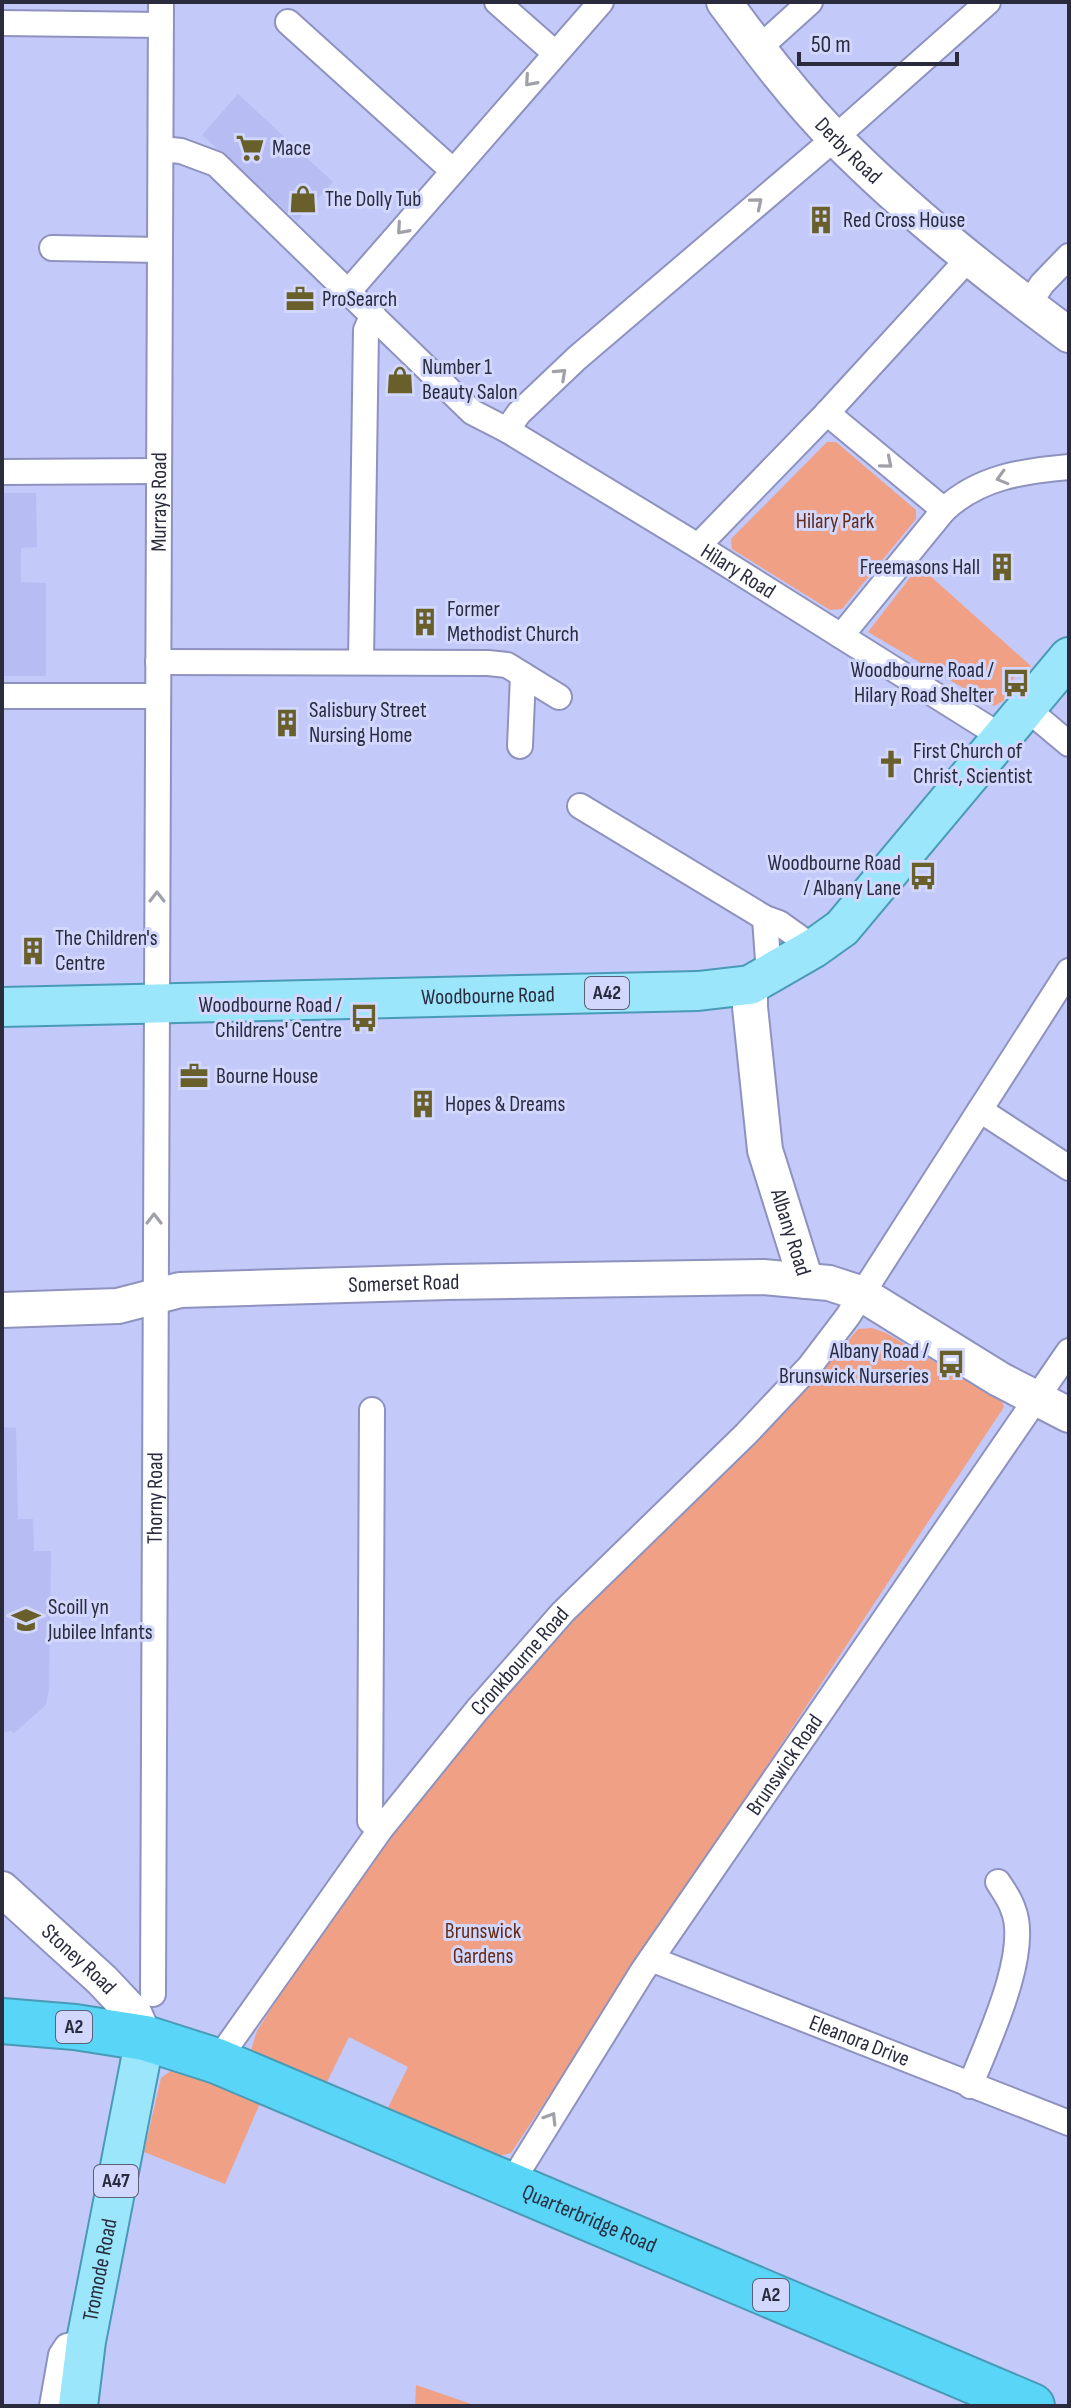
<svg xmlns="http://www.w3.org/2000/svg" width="1071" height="2408" viewBox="0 0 1071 2408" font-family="'Sofia Sans Condensed',sans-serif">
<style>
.built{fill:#b7bdf2}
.green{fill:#f0a084}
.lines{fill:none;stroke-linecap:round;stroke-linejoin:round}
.street-casing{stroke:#8e92bf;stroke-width:28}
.secondary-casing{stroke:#8e92bf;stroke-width:38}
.primary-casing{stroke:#499ab6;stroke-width:42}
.highway-casing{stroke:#499ab6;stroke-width:48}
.street{stroke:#fff;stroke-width:24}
.secondary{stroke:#fff;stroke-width:34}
.primary{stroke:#9be6fa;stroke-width:38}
.highway{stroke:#59d5f7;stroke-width:44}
.oneway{stroke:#9fa0a8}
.labels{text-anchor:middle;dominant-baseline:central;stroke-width:6;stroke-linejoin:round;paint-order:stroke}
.shield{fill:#d2d7fd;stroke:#5c5f77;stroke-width:2}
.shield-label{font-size:20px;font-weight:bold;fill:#2a2c3e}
.poi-label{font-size:22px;fill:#2a2c3e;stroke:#d2d7fd;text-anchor:start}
.street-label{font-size:22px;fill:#2a2c3e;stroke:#d2d7fd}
.park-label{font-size:22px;fill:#662b16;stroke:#d2d7fd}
</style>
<rect width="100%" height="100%" fill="#c3c9f8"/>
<!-- built -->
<g class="built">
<path d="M238,94L333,182L297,221L202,135Z"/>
<path d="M2,493H36L37,547L21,548V582L46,583V676H2Z"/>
<path d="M2,1427L16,1428L18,1519H33L34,1551H51L49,1690L46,1705L14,1733L11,1731L2,1733Z"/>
</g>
<!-- green -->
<g class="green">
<path d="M827,442H836L916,510V519L842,609L830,610L732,549L731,539Z"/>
<path d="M919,566L1031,666L1021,678L1016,675L1007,687L1011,690L1003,701L994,706L868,632Z"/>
<path d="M872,1328L886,1333L1002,1402L1004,1407L511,2153L483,2160L384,2116L408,2067L349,2037L325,2086L250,2053L257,2031L297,1967L421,1796L569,1623L818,1377L858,1329Z"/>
<path d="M172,2070H180L261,2101L225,2184L144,2152L161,2078Z"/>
<path d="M416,2385L477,2406H415Z"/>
</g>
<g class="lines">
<defs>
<g id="street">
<path d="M497,2L555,53"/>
<path d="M288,22L452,170"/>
<path d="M2,23L161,25"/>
<path d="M759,48L810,2"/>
<path id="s1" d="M161,149L181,151L216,164L472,412L507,430L698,546L1002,737"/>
<path d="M52,248L160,250"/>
<path d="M348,292L601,2"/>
<path d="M1028,305L1042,284L1069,256"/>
<path d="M827,413L944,510L841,636"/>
<path d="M507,430L519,413L577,358L828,144L988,2"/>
<path d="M2,472L158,471"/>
<path d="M944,510C979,477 1023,471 1069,467"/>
<path d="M698,546L827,413L969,258"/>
<path d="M158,662L488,663L507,665L559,697"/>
<path d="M361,662L366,330L373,314"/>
<path d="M2,696H158"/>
<path d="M1026,708L1069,744"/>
<path d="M520,746L523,675"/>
<path d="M580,806L765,918L779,923L814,948"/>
<path d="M765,918L769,975"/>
<path d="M980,1110L1069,1168"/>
<path d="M372,1410L370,1821L380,1830"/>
<path id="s2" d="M651,1959L1069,2123"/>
<path id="s3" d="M153,1994L161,2"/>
<path id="s4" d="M217,2061L380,1830L477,1710L563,1612L746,1434L810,1366L848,1316L1069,971"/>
<path d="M970,2086C987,2043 1031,1952 1013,1909C1010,1899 1003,1890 998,1882"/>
<path id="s5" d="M510,2185L642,1972L1069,1351"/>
<path d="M52,2406L61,2355L67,2346L86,2341"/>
</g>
<g id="secondary">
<path id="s6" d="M724,2C759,49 795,98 836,139C907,211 988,275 1069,335"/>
<path id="s7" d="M750,985V1007L765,1150L806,1281"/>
<path id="s8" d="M2,1310L118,1306L180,1290L447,1282L763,1277L829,1283L860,1293L999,1379L1069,1415"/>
<path id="s9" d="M2,1889L102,1980L135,2015L145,2038"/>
</g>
<g id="primary">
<path id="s10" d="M2,1007L698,991L750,985L814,948L842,928L1069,657"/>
<path id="s11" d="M78,2406L86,2341L145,2038"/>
</g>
<g id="highway">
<path id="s12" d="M2,2021L75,2027L145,2038L217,2061L1032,2406"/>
</g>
</defs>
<!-- street casing -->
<use href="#street" class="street-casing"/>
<!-- secondary casing -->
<use href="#secondary" class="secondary-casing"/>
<!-- primary casing -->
<use href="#primary" class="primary-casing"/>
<!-- highway casing -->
<use href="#highway" class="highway-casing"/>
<!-- street -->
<use href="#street" class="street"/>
<!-- secondary -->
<use href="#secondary" class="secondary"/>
<!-- primary -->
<use href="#primary" class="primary"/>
<!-- highway -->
<use href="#highway" class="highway"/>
</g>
<!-- one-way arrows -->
<defs><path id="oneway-chevron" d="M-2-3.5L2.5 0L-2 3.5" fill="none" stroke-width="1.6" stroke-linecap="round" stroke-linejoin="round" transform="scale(2)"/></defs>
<g class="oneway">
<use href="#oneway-chevron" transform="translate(530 81) rotate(131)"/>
<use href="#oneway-chevron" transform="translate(757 203) rotate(-40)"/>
<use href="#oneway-chevron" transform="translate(402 229) rotate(131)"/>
<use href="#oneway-chevron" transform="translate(561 374) rotate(-43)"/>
<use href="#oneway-chevron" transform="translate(887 463) rotate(40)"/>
<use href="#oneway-chevron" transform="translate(1002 478) rotate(164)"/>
<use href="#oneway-chevron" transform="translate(157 897) rotate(-90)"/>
<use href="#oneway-chevron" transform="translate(154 1219) rotate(-90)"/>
<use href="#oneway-chevron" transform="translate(551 2118) rotate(-58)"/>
</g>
<!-- icons -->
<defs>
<symbol id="supermarket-bare" viewBox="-9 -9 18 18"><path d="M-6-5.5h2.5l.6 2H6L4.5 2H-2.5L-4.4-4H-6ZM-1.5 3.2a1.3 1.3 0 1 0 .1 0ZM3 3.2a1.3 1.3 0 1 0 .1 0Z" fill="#685f2b" stroke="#d2d7fd" stroke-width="2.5" paint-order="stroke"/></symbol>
<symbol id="shop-bare" viewBox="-9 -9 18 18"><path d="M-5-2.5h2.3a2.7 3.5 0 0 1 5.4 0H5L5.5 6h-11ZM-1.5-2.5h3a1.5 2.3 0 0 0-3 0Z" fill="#685f2b" stroke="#d2d7fd" stroke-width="2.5" paint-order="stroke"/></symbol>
<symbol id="building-bare" viewBox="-9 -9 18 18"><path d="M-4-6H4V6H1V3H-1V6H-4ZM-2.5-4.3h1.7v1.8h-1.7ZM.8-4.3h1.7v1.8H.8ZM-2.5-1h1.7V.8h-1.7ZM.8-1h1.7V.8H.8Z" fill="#685f2b" stroke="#d2d7fd" stroke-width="2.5" paint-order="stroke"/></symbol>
<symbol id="office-bare" viewBox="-9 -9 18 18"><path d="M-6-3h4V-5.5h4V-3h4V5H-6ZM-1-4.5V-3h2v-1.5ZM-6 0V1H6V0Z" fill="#685f2b" stroke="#d2d7fd" stroke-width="2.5" paint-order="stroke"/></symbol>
<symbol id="bus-bare" viewBox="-9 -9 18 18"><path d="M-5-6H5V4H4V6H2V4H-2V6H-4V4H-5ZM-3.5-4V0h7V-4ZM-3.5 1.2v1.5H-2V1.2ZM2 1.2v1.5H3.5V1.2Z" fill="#685f2b" stroke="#d2d7fd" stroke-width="2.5" paint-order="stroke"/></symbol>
<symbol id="church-bare" viewBox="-9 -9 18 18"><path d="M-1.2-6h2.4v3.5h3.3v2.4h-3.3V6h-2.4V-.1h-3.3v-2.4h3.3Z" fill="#685f2b" stroke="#d2d7fd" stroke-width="2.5" paint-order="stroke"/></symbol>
<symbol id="school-bare" viewBox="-9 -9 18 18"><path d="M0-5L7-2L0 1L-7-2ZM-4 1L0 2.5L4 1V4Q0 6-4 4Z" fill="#685f2b" stroke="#d2d7fd" stroke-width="2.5" paint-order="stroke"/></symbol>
</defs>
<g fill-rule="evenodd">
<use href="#supermarket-bare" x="230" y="128" width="40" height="40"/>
<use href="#shop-bare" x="283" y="179" width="40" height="40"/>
<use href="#building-bare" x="801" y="200" width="40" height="40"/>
<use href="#office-bare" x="280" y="279" width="40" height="40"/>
<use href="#shop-bare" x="380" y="360" width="40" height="40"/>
<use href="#building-bare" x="982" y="547" width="40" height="40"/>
<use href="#building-bare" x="405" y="602" width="40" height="40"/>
<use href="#bus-bare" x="996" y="663" width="40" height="40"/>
<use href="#building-bare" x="267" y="703" width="40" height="40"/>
<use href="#church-bare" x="871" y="744" width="40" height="40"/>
<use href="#bus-bare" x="903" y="856" width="40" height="40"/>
<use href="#building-bare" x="13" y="931" width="40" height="40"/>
<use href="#bus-bare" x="344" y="998" width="40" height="40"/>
<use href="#office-bare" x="174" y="1056" width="40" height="40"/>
<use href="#building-bare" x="403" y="1084" width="40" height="40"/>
<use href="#bus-bare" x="931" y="1344" width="40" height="40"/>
<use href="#school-bare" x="6" y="1600" width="40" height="40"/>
</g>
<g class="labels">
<!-- shield labels -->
<g class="shield">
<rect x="585" y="977" width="44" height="32" rx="6"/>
<rect x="56" y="2011" width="36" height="32" rx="6"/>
<rect x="94" y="2165" width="44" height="32" rx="6"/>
<rect x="753" y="2279" width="36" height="32" rx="6"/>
</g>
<g class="shield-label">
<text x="607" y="993">A42</text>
<text x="74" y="2027">A2</text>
<text x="116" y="2181">A47</text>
<text x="771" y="2295">A2</text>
</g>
<!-- poi labels -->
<g class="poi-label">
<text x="272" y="148">Mace</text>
<text x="325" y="199">The Dolly Tub</text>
<text x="843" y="220">Red Cross House</text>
<text x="322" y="299">ProSearch</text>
<text x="422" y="367">Number 1<tspan x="422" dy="25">Beauty Salon</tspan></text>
<text x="980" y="567" text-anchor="end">Freemasons Hall</text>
<text x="447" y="609">Former<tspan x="447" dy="25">Methodist Church</tspan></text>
<text x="994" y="670" text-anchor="end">Woodbourne Road /<tspan x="994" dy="25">Hilary Road Shelter</tspan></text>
<text x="309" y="710">Salisbury Street<tspan x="309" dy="25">Nursing Home</tspan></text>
<text x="913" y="751">First Church of<tspan x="913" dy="25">Christ, Scientist</tspan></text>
<text x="901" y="863" text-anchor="end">Woodbourne Road<tspan x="901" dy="25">/ Albany Lane</tspan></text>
<text x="55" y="938">The Children's<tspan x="55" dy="25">Centre</tspan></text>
<text x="342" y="1005" text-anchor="end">Woodbourne Road /<tspan x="342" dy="25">Childrens' Centre</tspan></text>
<text x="216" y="1076">Bourne House</text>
<text x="445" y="1104">Hopes &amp; Dreams</text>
<text x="929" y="1351" text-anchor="end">Albany Road /<tspan x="929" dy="25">Brunswick Nurseries</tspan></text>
<text x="48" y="1607">Scoill yn<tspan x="48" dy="25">Jubilee Infants</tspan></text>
</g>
<!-- street labels -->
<g class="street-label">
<text stroke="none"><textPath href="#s6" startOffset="194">Derby Road</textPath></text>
<text stroke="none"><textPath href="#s3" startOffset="1492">Murrays Road</textPath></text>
<text stroke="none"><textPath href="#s1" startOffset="724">Hilary Road</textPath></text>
<text stroke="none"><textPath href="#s10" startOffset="486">Woodbourne Road</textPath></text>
<text stroke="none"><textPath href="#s7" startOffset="252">Albany Road</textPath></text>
<text stroke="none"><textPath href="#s8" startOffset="404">Somerset Road</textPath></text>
<text stroke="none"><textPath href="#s3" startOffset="496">Thorny Road</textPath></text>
<text stroke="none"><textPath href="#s4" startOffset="502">Cronkbourne Road</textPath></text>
<text stroke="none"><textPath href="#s5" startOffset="502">Brunswick Road</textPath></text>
<text stroke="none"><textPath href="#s9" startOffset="104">Stoney Road</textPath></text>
<text stroke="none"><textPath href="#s2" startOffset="224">Eleanora Drive</textPath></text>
<text stroke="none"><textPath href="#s12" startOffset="624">Quarterbridge Road</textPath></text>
<text stroke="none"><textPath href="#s11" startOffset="138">Tromode Road</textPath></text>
</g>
<!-- park labels -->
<g class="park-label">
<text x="835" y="521">Hilary Park</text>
<text x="483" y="1931">Brunswick<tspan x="483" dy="25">Gardens</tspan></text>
</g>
</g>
<!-- border -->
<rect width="1071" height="2408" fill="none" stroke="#2a2c3e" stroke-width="8"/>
<!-- scale -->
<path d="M799 52v12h158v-12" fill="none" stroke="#2a2c3e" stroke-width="4"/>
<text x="811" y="52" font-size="24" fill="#2a2c3e" stroke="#d2d7fd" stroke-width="6" paint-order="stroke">50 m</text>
</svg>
